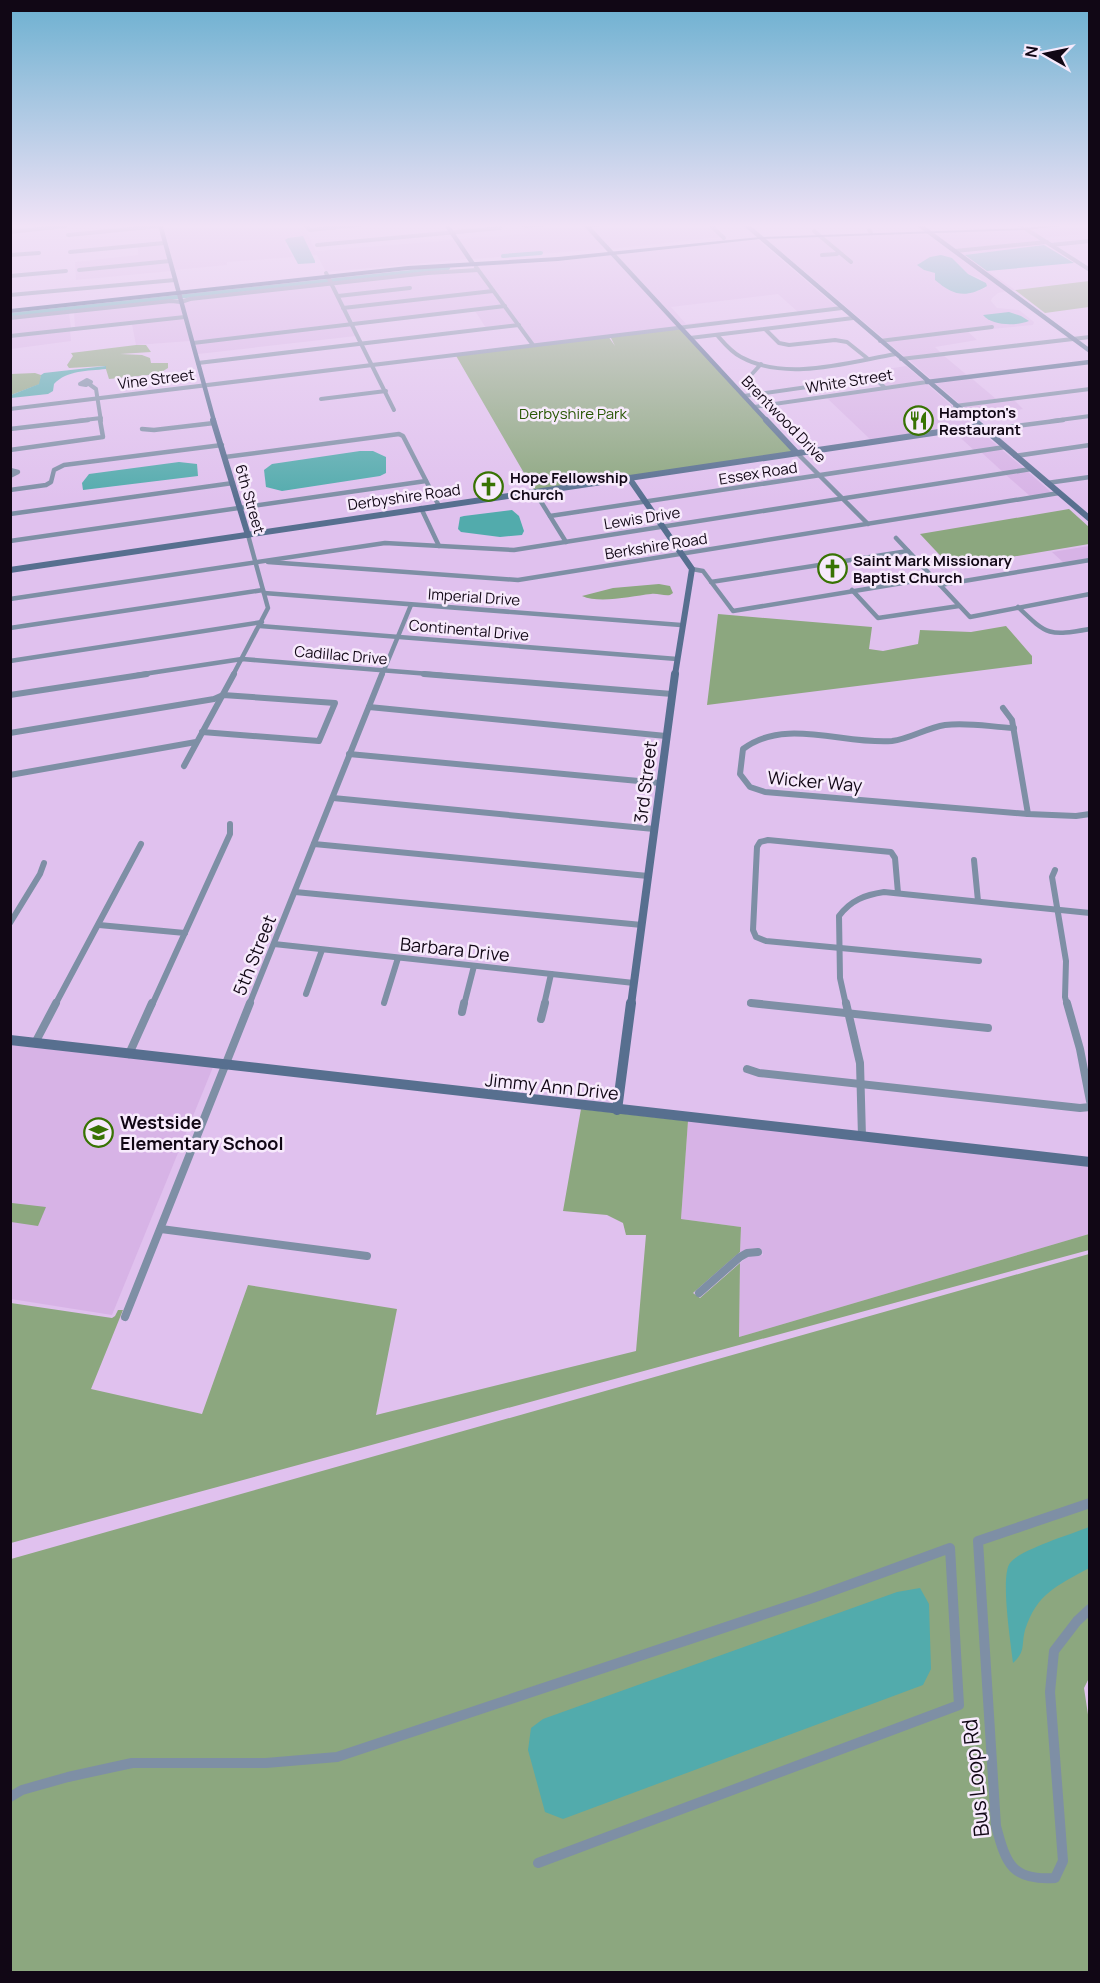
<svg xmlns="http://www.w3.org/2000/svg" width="1100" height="1983" viewBox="0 0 1100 1983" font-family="Manrope,sans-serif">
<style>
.built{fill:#d7b3e6;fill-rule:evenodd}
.green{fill:#8ca77f}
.water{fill:#52abac}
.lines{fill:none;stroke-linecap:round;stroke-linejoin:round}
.canal{stroke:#52abac;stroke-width:4}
.street-far4{stroke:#7e8fa5;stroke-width:4}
.street-far3{stroke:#7e8fa5;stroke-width:4.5}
.street-far2{stroke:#7e8fa5;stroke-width:6}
.street-far1{stroke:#7e8fa5;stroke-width:8}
.street{stroke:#7e8fa5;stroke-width:10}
.secondary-far3{stroke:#576f8f;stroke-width:4.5}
.secondary-far2{stroke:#576f8f;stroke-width:6}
.secondary-far1{stroke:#576f8f;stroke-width:8}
.secondary{stroke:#576f8f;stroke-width:10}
.primary{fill:#3b597f;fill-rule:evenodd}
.labels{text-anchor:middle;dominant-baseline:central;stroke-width:5;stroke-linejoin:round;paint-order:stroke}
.far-street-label{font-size:15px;fill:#110715;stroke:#f7eafc}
.far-poi-label{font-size:15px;font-weight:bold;fill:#110715;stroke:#f7eafc;text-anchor:start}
.far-park-label{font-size:15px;fill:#2a5706;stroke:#f7eafc}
.street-label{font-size:18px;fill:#110715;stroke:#f7eafc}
.poi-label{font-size:18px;font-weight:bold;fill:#110715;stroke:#f7eafc;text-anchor:start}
.near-street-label{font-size:21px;fill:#110715;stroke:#f7eafc}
</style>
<rect width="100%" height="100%" fill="#e0c1ee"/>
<!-- built -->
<g class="built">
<path d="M163,224H224V227L302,224L316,251L455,240L468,259L326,272L317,255H312L303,236H293L285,244L293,257L227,262V265L175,270Z"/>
<path d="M552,224H583L606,249L472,259L458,239L526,234L519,225L527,227Z"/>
<path d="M612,224H707L721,237L610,249L589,226Z"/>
<path d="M1089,225V233L1042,238L1029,229Z"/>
<path d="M1026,229L1040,239L1041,244L1044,245L966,255L1015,290L1010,291L932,233Z"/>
<path d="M928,233L1007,291L998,293L992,298L991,301L997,308L1019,310L1034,322L1033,325L884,339L766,239ZM935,256L952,259L968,274L980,278L986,288L967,294L935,273L924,270L919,263Z"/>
<path d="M757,239L837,307L681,326L616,255ZM778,294L798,312L686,324L671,307Z"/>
<path d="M163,244L168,260L77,270L168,261L171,271L76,280L75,262L138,255V247Z"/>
<path d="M612,255L677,327L534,344L476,265L540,263Z"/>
<path d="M473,266L333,283L331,278L440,267Z"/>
<path d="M476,270L491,291L345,307L340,296L412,288L339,295L334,284Z"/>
<path d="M327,279L329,283L191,298L182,297L181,294Z"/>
<path d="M330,284L350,324L195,342L183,302Z"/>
<path d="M492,292L503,306L354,323L345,308Z"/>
<path d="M171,302L179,303L183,316L75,328L74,312Z"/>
<path d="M504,307L516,324L486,328L475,311Z"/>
<path d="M69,313L71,328L11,335L10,319Z"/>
<path d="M183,318L190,341L136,345L132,324L70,331L71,341L11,349V337Z"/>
<path d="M351,325L356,336L198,354L195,343Z"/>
<path d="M967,331L977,340L935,347L942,354L906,358L886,341Z"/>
<path d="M943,355L968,376L932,380L908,359Z"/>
<path d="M906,366L924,381L886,386L878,379L873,377H878L880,373L887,369Z"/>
<path d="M970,377L996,399L960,404L934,382Z"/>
<path d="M926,383L974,426L872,441L827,398Z"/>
<path d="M1013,399L1023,409L977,418L962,406Z"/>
<path d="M976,428L999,447L975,451L953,431Z"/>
<path d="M1001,449L1025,469L1004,473L981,452Z"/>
<path d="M1027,471L1052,493L1030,496L1006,475Z"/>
<path d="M1089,546V558L1064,563L1052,552Z"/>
<path d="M10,1045L213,1067L112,1315L11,1299Z"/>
<path d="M688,1121L1089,1166V1234L739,1337L740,1263L749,1256L763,1255L761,1248L740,1252L741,1227L681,1219Z"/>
</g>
<!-- green -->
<g class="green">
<path d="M1089,281V307L1045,313L1015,290Z"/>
<path d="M679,328L796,452L535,492L455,354L608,336L615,346L610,336Z"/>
<path d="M136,345H146L151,352L120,354L142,355L150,358L151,363H168V368L158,374L109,379L105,366L69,368L67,365L73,356L71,353Z"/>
<path d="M35,373L41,375L40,384L11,395V374Z"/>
<path d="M1069,509L1089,527V544L951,567L920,534Z"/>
<path d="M659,584L670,586L673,593L670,595C664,596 657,593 651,594C632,596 600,604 582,596L613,588Z"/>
<path d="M718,614L872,627L869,649L883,651L918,644L920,630L971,632L1006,626L1032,656V664L707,705Z"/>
<path d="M581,1109L688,1121L681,1219L741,1227L740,1252L693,1293L700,1298L740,1263L739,1337L1089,1234V1250L11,1543V1303L112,1318L115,1316L118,1310H123L91,1389L202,1414L248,1285L397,1309L376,1415L636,1351L646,1235H626L623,1223L607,1215L563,1211Z"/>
<path d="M12,1203L46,1207L38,1226L11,1222Z"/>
<path d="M1089,1254L1090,1676L1084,1688L1090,1728L1089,1972H11V1559Z"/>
</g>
<!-- water -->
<g class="water">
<path d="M303,236L315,261V263L298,264L285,240L288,238Z"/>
<path d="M1044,245L1074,263L987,271L965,255Z"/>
<path d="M941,255L952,258L968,274L986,283L987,286C965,299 953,295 935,280V273L924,270L917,265L930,257Z"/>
<path d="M1009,312L1021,316L1029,321C1016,326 992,326 983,315Z"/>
<path d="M106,366V369C88,371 67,370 54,384L53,391L48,394L11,398V395L39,384L41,375L44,373Z"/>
<path d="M360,451H373L386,457V473L380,476L282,491L266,487L264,470L272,464Z"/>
<path d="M179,462L197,464L198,476L83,490L82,483L89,474Z"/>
<path d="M512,510L519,516L524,531L522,535L500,537L461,532L458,529L460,517L464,516Z"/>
<path d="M1089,1527V1568C1057,1586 1037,1593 1025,1630C1021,1646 1026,1651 1013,1663C1011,1644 1000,1576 1010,1563C1019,1550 1072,1534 1089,1527Z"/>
<path d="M920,1588L929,1604L931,1669L923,1685L563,1819L545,1812L528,1750L531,1728L543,1719L897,1592Z"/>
</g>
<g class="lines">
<!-- canal -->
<g class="canal">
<path d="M503,256L541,253"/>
<path d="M10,315L448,268"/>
</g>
<!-- street-far4 -->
<g class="street-far4">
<path d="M304,224L310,230L367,224"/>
<path d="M520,224L526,226L546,224"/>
<path d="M709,224L724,238"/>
<path d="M587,226L605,224"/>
<path d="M1026,229L1090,270"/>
<path d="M869,230L871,233"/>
<path d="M814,231L851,262"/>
<path d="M10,232L66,226"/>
<path d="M68,235L160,226"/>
<path d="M317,245L500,228"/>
<path d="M1051,245L1090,241"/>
<path d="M955,251L1047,242"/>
<path d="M70,252L164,243"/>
<path d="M10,255L39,253"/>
<path d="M822,255L837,254"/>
<path d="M476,267L533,345"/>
<path d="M79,270L170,261"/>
<path d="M326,273L394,410"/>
<path d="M10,276L66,271"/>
<path d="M10,295L175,280"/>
<path d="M338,296L410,288"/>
<path d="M343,308L493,291"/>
<path d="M10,318L171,301L181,302L190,299L428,273L478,270"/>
<path d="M765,329L779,343L789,345L835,340L847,342L867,358"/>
<path d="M717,335C724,343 731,352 741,357C786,382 849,362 896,354"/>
<path d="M10,336L185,317"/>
<path d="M690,338L853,318"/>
<path d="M880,341L992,327"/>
<path d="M193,343L505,306"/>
<path d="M901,359L1090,337"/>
<path d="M198,363L519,325"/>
<path d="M752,374L761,364"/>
<path d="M87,380L91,382L86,385L80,384Z"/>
<path d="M89,384L96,389L101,421"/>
<path d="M744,396L870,378L876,379L885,388"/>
<path d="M321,399L386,391"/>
<path d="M955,406L1090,389"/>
<path d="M754,407L927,382"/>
<path d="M10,409L842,308"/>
<path d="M76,421L101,418"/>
<path d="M1052,421L1090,416"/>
</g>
<!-- street-far3 -->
<g class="street-far3">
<path d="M10,429L88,420"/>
<path d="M142,429L154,430L214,423"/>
<path d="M985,430L1063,420"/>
<path d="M10,450L103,437L100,420"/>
<path d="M796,452L868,524"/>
<path d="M1015,456L1090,445"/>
<path d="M225,457L399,434L403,436L439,506"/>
<path d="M10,470L18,472L10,476"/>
<path d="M1047,483L1090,477"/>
<path d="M10,490L46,485L51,482L54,470L64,465L222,445"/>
<path d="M535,492L566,542"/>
<path d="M421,508L439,546"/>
<path d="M10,514L233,483"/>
<path d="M550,516L1005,447"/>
<path d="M896,538L970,617L1090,594"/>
<path d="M10,541L426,481"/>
<path d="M268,562L518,580L1059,493"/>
<path d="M692,569L703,571L733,611L933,578"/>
<path d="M711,582L908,551"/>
<path d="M940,585L1090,560"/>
<path d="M852,590L878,618L959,606"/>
<path d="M264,593L681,625"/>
<path d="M10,599L385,543L514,550L1031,469"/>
<path d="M1018,607C1048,636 1049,636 1090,629"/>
<path d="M260,626L677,659"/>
<path d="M10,628L263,590"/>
<path d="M10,661L262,622"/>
<path d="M137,675L242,659L442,675"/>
<path d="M233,675L268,608L248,535"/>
<path d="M382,675L411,605"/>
</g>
<!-- street-far2 -->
<g class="street-far2">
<path d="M424,674L672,694"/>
<path d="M10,695L147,674"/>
<path d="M369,707L666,736"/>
<path d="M1003,708L1012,720L1028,814"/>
<path d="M1014,728C991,727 968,722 945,725C926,728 910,739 892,741C844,745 785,717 743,749L740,774L750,787L765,792L1028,814L1076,816L1090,814"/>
<path d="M10,733L214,699L223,695L335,703L319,741L202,732"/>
<path d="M349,754L660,783"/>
<path d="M184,766L234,674"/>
<path d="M10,775L196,742"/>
<path d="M333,798L654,829"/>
<path d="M314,844L648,876"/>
<path d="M974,860L978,901"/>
<path d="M1055,870L1052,877L1066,961L1065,997L1067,1005"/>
<path d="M295,892L642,925"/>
<path d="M898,893L895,858L891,852L768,840L760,842L757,847L753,930L756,937L766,941L979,961"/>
<path d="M10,923L40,874L44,863"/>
<path d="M99,925L185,933"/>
<path d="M274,944L634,983"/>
<path d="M306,994L322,950"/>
<path d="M384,1003L398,958"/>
<path d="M750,1003L765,1005"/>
<path d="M55,1005L141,844"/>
<path d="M152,1005L230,834V824"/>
<path d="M249,1005L382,674"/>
<path d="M464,1005L474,966"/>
<path d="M544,1005L551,974"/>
<path d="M846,1005L840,978L839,916C851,900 865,895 884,892L1090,913"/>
</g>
<!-- street-far1 -->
<g class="street-far1">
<path d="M751,1003L988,1028"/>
<path d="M846,1003L860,1063L862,1137"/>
<path d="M1067,1003L1080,1049L1090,1101"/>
<path d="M462,1012L464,1003"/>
<path d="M541,1019L545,1003"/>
<path d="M35,1043L56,1003"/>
<path d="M129,1054L152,1003"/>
<path d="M747,1069L759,1073L1080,1108L1090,1107"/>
<path d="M161,1229L367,1256"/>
<path d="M699,1293L740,1257L747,1253L758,1252"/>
<path d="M125,1317L250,1003"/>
</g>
<!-- street -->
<g class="street">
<path d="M1090,1503L978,1541L996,1826C1006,1864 1012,1881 1055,1878L1063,1861L1050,1692L1054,1651L1077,1621L1090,1609"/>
<path d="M10,1797L22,1790L68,1777L132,1763H266L337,1757L813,1598L950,1548L959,1705L538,1863"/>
</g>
<!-- secondary-far3 -->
<g class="secondary-far3">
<path d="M160,224L214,421"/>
<path d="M446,224L473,264"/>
<path d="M585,224L767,421"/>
<path d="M745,224L975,421"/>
<path d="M918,224L1090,351"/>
<path d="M1019,224L1022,226"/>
<path d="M927,382L1090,362"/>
</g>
<!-- secondary-far2 -->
<g class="secondary-far2">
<path d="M213,420L248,535"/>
<path d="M766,420L796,452"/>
<path d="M974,420L1090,519"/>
<path d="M629,478L692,569L675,675"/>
<path d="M10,570L980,426"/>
</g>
<!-- secondary-far1 -->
<path class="secondary-far1" d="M631,1005L675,674"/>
<!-- secondary -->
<g class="secondary">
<path d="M10,1040L1090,1162"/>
<path d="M617,1110L631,1003"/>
</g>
<!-- primary -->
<path class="primary" d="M1061,224H1079L1026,230L760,239L558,261L408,270L10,313V309L408,266L558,257L760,237L1026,228Z"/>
</g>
<!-- sky -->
<linearGradient id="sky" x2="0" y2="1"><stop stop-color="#6cb0d0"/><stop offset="0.45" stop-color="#f1e3f7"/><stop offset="1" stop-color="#f1e3f7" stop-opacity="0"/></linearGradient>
<rect width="1100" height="502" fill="url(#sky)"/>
<!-- icons -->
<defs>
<symbol id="restaurant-ring" viewBox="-11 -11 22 22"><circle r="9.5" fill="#f7eafc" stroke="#387303" stroke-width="1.5"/><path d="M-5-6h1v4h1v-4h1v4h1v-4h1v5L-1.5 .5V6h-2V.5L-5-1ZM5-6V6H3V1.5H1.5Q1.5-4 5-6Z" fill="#387303"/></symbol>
<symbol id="church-ring" viewBox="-11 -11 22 22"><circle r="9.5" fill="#f7eafc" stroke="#387303" stroke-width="1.5"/><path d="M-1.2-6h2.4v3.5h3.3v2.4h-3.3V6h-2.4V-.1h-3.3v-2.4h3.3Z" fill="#387303"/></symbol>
<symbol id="school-ring" viewBox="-11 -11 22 22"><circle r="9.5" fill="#f7eafc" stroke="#387303" stroke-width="1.5"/><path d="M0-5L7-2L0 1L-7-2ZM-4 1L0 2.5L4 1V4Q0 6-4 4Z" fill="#387303"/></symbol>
</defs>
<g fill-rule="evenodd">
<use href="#restaurant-ring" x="902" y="404" width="33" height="33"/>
<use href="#church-ring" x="472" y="470" width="33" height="33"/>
<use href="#church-ring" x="816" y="552" width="33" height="33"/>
<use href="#school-ring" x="82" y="1116" width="33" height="33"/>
</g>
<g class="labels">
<!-- far-street labels -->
<g class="far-street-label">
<text transform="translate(156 379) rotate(-7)">Vine Street</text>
<text transform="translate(849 381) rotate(-9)">White Street</text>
<text transform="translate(784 419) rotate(46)">Brentwood Drive</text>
<text transform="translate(758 473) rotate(-9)">Essex Road</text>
<text transform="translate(404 497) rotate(-8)">Derbyshire Road</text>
<text transform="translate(250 499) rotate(74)">6th Street</text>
<text transform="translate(642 518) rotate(-9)">Lewis Drive</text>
<text transform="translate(656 546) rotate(-9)">Berkshire Road</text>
<text transform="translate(474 597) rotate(4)">Imperial Drive</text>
<text transform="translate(469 630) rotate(5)">Continental Drive</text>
<text transform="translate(341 655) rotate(5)">Cadillac Drive</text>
</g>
<!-- far-poi labels -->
<g class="far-poi-label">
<text x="939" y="412">Hampton's<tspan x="939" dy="17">Restaurant</tspan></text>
<text x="510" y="477">Hope Fellowship<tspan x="510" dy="17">Church</tspan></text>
<text x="853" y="560">Saint Mark Missionary<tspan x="853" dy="17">Baptist Church</tspan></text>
</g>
<!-- far-park labels -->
<g class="far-park-label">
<text x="573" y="413">Derbyshire Park</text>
</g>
<!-- street labels -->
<g class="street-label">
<text transform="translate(815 781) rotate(5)">Wicker Way</text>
<text transform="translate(645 782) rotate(-83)">3rd Street</text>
<text transform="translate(455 949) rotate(6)">Barbara Drive</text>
<text transform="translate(254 955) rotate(-68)">5th Street</text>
<text transform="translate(552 1086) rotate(6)">Jimmy Ann Drive</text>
</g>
<!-- poi labels -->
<g class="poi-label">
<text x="120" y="1122">Westside<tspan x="120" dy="21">Elementary School</tspan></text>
</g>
<!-- near-street labels -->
<g class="near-street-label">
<text transform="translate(975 1778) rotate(-96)">Bus Loop Rd</text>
</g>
</g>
<!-- border -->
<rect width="1100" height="1983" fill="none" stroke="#110715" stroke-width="24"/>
<!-- north arrow -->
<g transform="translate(1046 54) rotate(279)" stroke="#f7eafc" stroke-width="4.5" paint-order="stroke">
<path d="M0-4.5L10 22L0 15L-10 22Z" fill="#110715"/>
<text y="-9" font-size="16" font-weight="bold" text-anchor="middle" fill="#110715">N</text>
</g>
</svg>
